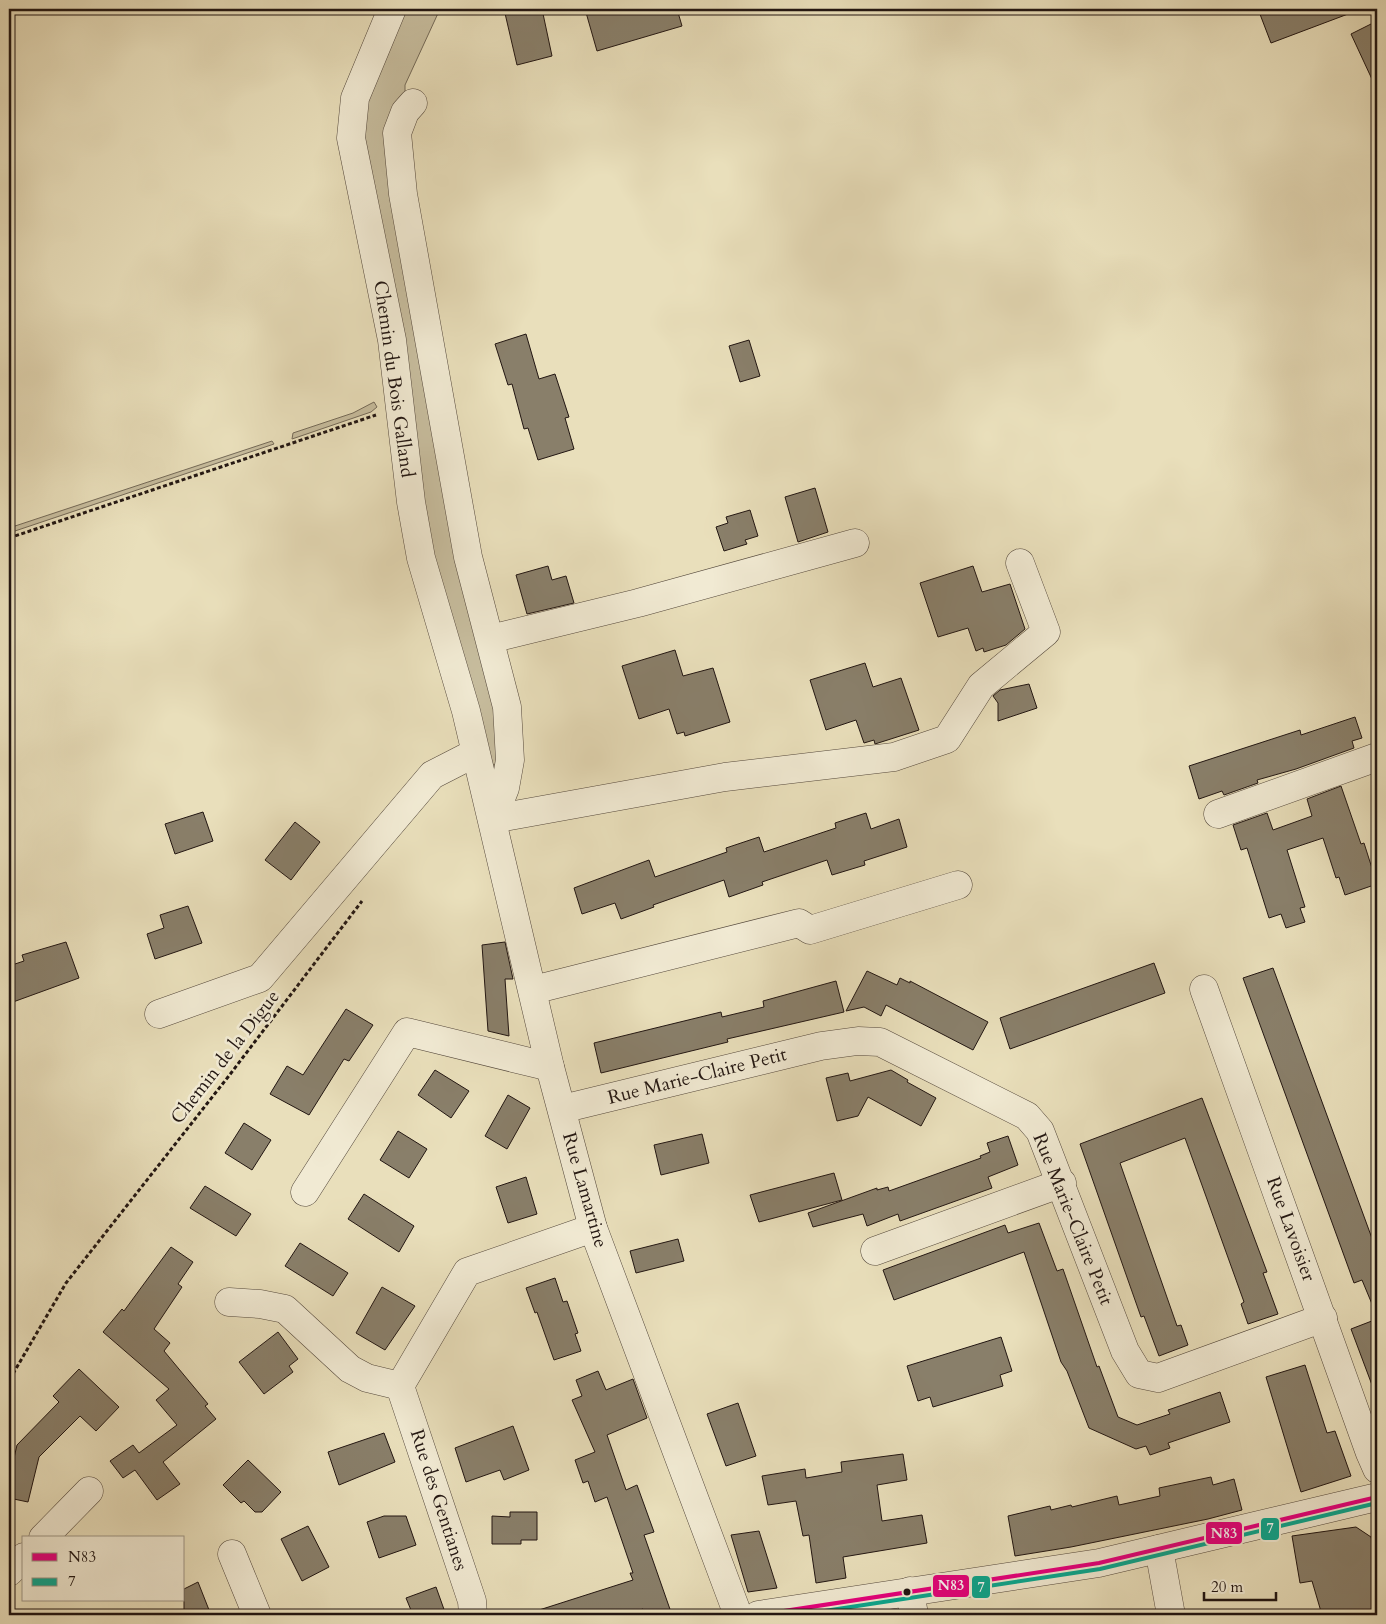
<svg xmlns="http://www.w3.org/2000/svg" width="1386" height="1624" viewBox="0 0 1386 1624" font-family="Cardo,serif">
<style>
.green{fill:#c7bd9e;stroke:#746a58}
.building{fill:#897f6a;stroke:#221612}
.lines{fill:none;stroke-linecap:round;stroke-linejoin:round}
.minor-casing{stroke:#54483c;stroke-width:29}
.path{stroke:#221612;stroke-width:3;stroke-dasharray:4 2.5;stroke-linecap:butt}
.minor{stroke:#f1ead3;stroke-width:28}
.bus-1-casing{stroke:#f1ead3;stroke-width:8}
.bus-2-casing{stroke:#f1ead3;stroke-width:8}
.bus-1{stroke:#e5007d;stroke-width:4}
.bus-2{stroke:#0ba78e;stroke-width:4}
.bus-dot{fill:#221612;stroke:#f1ead3;stroke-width:2}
.labels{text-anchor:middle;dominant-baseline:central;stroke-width:5;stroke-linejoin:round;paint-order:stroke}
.street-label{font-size:19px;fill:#221612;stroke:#f1ead3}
.line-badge{stroke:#f1ead3;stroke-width:2}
.badge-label{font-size:14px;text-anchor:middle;font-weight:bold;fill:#fff}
</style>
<rect width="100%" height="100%" fill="#e9dfbb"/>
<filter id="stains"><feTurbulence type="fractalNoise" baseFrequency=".004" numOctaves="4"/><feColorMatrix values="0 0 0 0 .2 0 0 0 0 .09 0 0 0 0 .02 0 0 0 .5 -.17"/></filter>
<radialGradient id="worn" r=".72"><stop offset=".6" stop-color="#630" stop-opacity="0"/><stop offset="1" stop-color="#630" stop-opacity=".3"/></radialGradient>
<!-- green -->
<g class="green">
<path d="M402,9H440L405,85V99L393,116L497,691V762L495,765H492L434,578L357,127Z"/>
<path d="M374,402L377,407L371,412L292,439L293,433L353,413Z"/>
<path d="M272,441L274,444L9,533V528Z"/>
</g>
<!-- building -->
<g class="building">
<path d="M504,9H542L552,56L517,65Z"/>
<path d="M585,9H677L682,26L597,51Z"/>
<path d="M1258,9H1355L1356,11L1271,43Z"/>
<path d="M1377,21V90L1351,34Z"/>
<path d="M526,334L539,379L555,374L569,417L565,418L574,449L538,460L528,428L524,429L512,384L508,385L495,344Z"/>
<path d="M749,340L760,376L740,382L729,346Z"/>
<path d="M815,488L828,532L798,542L785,497Z"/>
<path d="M750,510L758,536L745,540L747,544L724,551L716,527L728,523L726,517Z"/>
<path d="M548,566L552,580L566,576L574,603L527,614L516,575Z"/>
<path d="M973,566L982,592L1010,584L1025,629L1006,645L984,652L983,648L976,651L968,628L938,637L920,583Z"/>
<path d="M675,650L683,676L713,668L730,722L685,736L684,732L677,734L669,709L639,719L622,666Z"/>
<path d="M865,663L873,687L901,678L919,730L875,744L874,740L864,743L856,720L826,730L810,680Z"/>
<path d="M1029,684L1037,708L998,721V703L993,696L1000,690Z"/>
<path d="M1355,717L1362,738L1352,741L1354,748L1296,769L1257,780L1258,783L1224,795L1222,791L1199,799L1189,766L1300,730L1301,735Z"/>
<path d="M1341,786L1361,844L1364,843L1377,884L1345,895L1339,877L1336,878L1323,838L1287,850L1305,907L1300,908L1305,922L1286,928L1281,914L1269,918L1247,848L1241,850L1233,825L1267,813L1273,830L1312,816L1307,799Z"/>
<path d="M203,812L213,841L175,854L165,824Z"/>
<path d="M866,813L871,829L899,819L907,847L864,861L865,865L832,875L827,860L762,882L763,885L729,897L724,880L653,905L654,907L621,919L615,903L582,914L574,888L649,860L655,877L727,852L726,848L759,837L764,852L836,828L835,823Z"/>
<path d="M295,822L320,842L291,880L265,860Z"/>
<path d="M188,906L202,943L155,959L147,934L164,928L160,915Z"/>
<path d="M66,942L79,978L13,1002L9,990V966L24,961L22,955Z"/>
<path d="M505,942L513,979H505L509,1036L488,1031L482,945Z"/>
<path d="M1154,963L1165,993L1010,1049L1000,1018Z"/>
<path d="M1273,968L1377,1252V1316L1362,1280L1354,1283L1243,978Z"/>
<path d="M867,971L897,985L900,978L910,983V981L988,1022L973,1050L886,1005L881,1016L864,1007L846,1011Z"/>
<path d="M836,981L844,1012L727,1039L728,1042L601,1073L594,1043L721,1012L722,1017L764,1007L763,1001Z"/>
<path d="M346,1009L373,1025L349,1061L344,1059L309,1115L270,1094L287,1066L303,1075Z"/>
<path d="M435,1070L469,1091L451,1118L418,1095Z"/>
<path d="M891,1070L908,1080L907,1082L936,1098L921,1126L868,1097L858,1116L837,1121L826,1078L848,1073L850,1081Z"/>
<path d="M508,1095L530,1108L507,1149L485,1136Z"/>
<path d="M1202,1098L1267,1272L1263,1273L1278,1314L1248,1324L1241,1304L1244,1302L1185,1138L1120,1163L1177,1326L1181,1325L1188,1345L1159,1356L1144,1316L1141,1317L1080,1144Z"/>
<path d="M244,1123L271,1140L252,1170L225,1153Z"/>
<path d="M398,1131L427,1149L409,1178L380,1160Z"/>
<path d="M702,1134L709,1163L661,1175L654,1145Z"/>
<path d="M1008,1136L1018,1165L988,1177L992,1188L900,1221L898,1214L867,1226L863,1214L813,1227L808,1213L877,1188V1190L888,1187L889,1191L981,1158L980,1156L990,1152L987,1143Z"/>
<path d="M834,1173L842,1200L759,1222L750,1195Z"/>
<path d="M526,1177L537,1214L508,1223L496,1187Z"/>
<path d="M205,1186L251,1214L236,1236L190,1208Z"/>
<path d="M364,1194L414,1226L399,1252L348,1219Z"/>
<path d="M1039,1223L1057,1271L1063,1269L1097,1367L1099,1366L1118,1417L1137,1425L1170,1414L1168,1410L1220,1392L1230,1422L1168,1443L1170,1448L1150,1455L1146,1446L1136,1449L1089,1428L1067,1371L1061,1362L1024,1252L894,1300L883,1270L1005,1225L1008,1233Z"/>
<path d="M678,1239L684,1261L636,1273L630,1251Z"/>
<path d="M300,1243L348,1273L333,1296L285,1266Z"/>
<path d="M171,1247L193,1262L178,1284L182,1287L154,1329L170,1343L164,1351L208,1404L205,1406L216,1419L163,1462L180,1484L157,1500L135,1470L123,1478L110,1461L133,1445L139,1453L177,1425L156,1400L169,1389L103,1332L122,1309L124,1311Z"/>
<path d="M555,1278L563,1302L567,1301L578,1333L575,1334L581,1351L554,1360L537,1312L535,1313L526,1288Z"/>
<path d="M382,1287L415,1306L385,1350L356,1333Z"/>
<path d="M1377,1319V1393H1375L1351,1329Z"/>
<path d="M278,1332L298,1359L289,1366L293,1372L264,1394L239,1362Z"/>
<path d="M1001,1337L1012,1371L1000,1375L1003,1386L933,1407L930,1397L918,1401L907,1366Z"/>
<path d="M1305,1365L1327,1433L1335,1431L1351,1476L1301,1492L1266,1377Z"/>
<path d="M79,1369L119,1407L96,1431L80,1416L39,1457L28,1502L9,1498V1480L17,1445L59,1402L53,1396Z"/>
<path d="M598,1371L606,1390L633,1379L647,1418L607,1435L626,1490L637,1485L654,1532L644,1535L672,1615H645L643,1609L623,1615H537L536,1611L633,1580L630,1573H633L607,1497L595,1502L588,1481L583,1483L575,1460L595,1452L572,1400L582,1396L576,1380Z"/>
<path d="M738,1403L756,1456L726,1466L707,1414Z"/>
<path d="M513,1426L529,1470L504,1480L500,1470L466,1482L455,1448Z"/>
<path d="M384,1433L395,1462L339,1485L328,1452Z"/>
<path d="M903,1454L907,1480L877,1485L882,1521L922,1515L927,1543L843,1557L846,1578L816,1583L809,1535L803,1536L796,1501L768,1505L762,1476L805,1469L806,1478L842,1472L841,1462Z"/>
<path d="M248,1460L281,1492L262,1512H255L244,1501L241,1503L223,1485Z"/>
<path d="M1211,1477L1213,1485L1234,1479L1242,1510L1208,1519L1071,1547L1015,1556L1008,1516L1050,1506L1051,1510L1071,1505L1072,1507L1117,1496L1119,1505L1160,1496L1159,1488Z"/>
<path d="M510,1512H537V1540H521V1544H492V1516L510,1517Z"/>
<path d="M384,1516H406L416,1545L379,1558L367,1522Z"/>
<path d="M308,1526L329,1567L302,1581L281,1539Z"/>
<path d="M1356,1527L1371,1537L1377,1559V1615H1322L1312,1581L1300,1583L1292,1536Z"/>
<path d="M759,1531L777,1588L748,1592L731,1535Z"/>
<path d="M198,1582L211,1615H184V1589Z"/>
<path d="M436,1587L446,1615H413L406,1598Z"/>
</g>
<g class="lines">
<defs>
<g id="minor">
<path d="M392,9L355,98L351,138L392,340L411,502L421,558L466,711L550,1067L593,1228L738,1615"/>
<path d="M413,103L405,112L397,133L403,194L468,557L507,707L510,760L505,788L493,819"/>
<path d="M490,639L638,603L855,543"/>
<path d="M1218,814L1377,757"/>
<path d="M493,819L725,777L894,757L947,739L981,686L1046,632L1020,563"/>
<path d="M1204,989L1370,1453L1377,1469"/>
<path d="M533,990L799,923L810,930L958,885"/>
<path d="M159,1014L260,978L432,775L475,753"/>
<path d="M562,1109L821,1046L858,1041L880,1042L1027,1116L1040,1131L1125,1351L1139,1374L1158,1378L1323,1318"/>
<path d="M305,1192L407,1032L550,1067"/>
<path d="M875,1251L1062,1183"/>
<path d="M229,1302L260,1304L285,1309L350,1369L367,1378L400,1386"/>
<path d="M43,1538L89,1491"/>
<path d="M1159,1549L1171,1615"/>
<path d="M232,1554L257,1615"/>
<path d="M9,1572L24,1557"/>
<path d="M910,1591L914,1615"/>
<path d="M473,1615L472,1601L400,1386L467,1272L593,1228"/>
<path d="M758,1615L1099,1563L1377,1497"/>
</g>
</defs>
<!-- minor casing -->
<use href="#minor" class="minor-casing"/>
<!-- path -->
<g class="path">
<path d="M9,538L376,415"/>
<path d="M9,1386L14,1372L66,1283L228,1077L362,901"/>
</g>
<!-- minor -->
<use href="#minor" class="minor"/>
<defs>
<path id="bus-1" d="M758,1615L1099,1563L1377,1497"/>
<path id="bus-2" d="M798,1615L1100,1569L1377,1503"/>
</defs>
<!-- bus-1 casing -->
<use href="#bus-1" class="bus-1-casing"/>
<!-- bus-2 casing -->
<use href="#bus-2" class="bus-2-casing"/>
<!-- bus-1 -->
<use href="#bus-1" class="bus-1"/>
<!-- bus-2 -->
<use href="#bus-2" class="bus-2"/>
</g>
<!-- markers -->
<circle class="bus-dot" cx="907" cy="1592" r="4.5"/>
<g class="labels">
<!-- street labels -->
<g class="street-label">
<text transform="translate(394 379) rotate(82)">Chemin du Bois Galland</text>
<text transform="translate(225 1057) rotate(-52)">Chemin de la Digue</text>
<text transform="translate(697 1076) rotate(-14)">Rue Marie-Claire Petit</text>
<text transform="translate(585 1190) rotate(74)">Rue Lamartine</text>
<text transform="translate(1073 1219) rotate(68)">Rue Marie-Claire Petit</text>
<text transform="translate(1291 1229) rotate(70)">Rue Lavoisier</text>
<text transform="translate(439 1500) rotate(72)">Rue des Gentianes</text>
</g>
</g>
<g class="line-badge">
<rect x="1260" y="1517" width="20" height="24" rx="5" fill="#0ba78e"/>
<rect x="1205" y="1521" width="38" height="24" rx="5" fill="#e5007d"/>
<rect x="932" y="1574" width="38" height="24" rx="5" fill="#e5007d"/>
<rect x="971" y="1575" width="20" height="24" rx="5" fill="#0ba78e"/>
</g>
<g class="badge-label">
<text x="1270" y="1533">7</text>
<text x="1224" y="1538">N83</text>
<text x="951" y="1590">N83</text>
<text x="981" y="1592">7</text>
</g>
<!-- margin -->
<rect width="1386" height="1624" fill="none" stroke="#e9dfbb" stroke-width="30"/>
<rect x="10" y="10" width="1366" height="1604" fill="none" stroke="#221612" stroke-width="2.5"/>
<rect x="15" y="15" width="1356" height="1594" fill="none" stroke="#221612"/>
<!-- legend -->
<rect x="22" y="1536" width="162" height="65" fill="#f1ead3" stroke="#9e9586"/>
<rect x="32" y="1553" width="25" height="8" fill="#e5007d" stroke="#9e9586"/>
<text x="68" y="1562" font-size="15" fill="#221612">N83</text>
<rect x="32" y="1578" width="25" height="8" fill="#0ba78e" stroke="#9e9586"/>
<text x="68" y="1586" font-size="15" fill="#221612">7</text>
<!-- scale -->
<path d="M1204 1592v8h72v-8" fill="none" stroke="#221612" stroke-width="2.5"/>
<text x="1211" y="1592" font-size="15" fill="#221612" stroke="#f1ead3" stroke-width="4" paint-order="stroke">20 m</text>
<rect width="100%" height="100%" filter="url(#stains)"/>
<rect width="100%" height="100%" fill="url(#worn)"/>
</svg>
